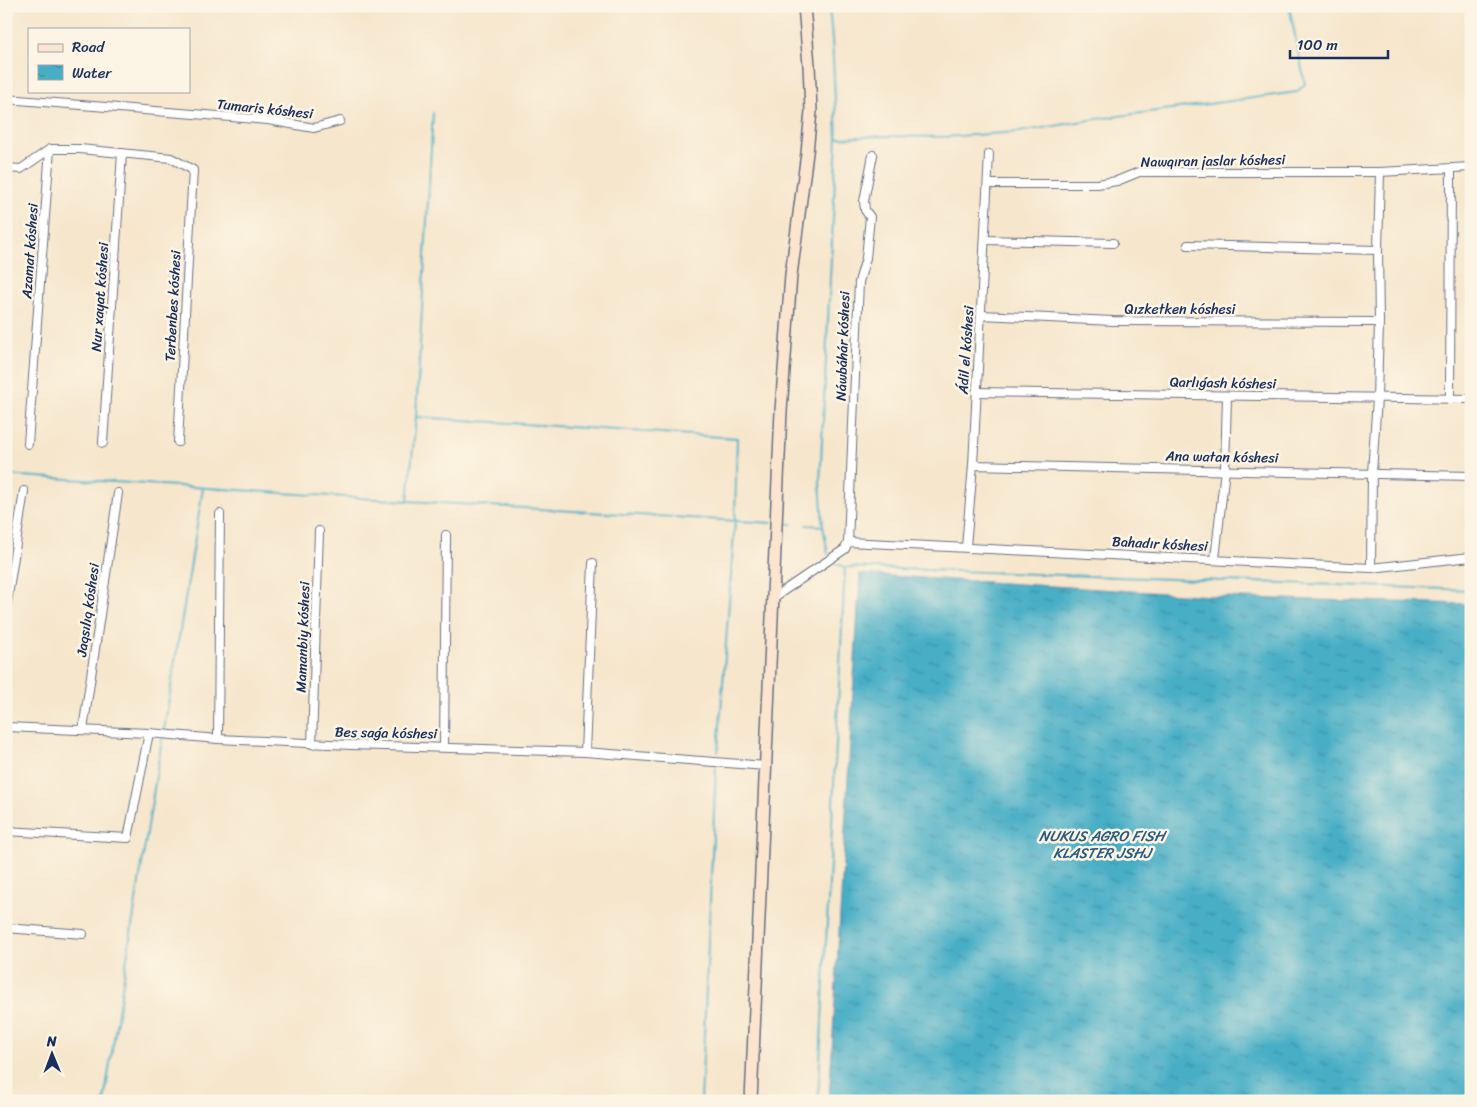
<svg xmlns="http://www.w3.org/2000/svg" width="1477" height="1107" viewBox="0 0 1477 1107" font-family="Sriracha,sans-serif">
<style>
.water{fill:url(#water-ripples);stroke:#316e92}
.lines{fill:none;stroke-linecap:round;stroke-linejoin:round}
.stream{stroke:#47aec6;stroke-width:2}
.street-casing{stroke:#686f84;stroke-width:10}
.secondary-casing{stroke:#686f84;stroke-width:14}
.street{stroke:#fff;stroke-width:8}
.secondary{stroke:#fbe5cf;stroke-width:11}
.labels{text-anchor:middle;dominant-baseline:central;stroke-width:5;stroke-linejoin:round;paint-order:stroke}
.street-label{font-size:14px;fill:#1b2f5e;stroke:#fcf5e5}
.water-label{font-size:15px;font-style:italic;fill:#2a5b82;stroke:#fcf5e5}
</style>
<defs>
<pattern id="water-ripples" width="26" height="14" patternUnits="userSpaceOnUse" patternTransform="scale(1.25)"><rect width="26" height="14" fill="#47aec6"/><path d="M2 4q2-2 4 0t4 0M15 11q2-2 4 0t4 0" fill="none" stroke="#3a8ea4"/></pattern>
</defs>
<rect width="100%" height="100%" fill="#fcf5e5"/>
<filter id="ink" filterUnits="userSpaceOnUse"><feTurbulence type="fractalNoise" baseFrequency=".02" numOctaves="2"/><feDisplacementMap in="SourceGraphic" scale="10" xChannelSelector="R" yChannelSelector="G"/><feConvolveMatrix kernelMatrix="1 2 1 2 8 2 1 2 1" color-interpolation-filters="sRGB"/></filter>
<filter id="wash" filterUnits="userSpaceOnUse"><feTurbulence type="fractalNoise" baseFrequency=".0096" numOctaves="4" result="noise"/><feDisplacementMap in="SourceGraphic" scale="20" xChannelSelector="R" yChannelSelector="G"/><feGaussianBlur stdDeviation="1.12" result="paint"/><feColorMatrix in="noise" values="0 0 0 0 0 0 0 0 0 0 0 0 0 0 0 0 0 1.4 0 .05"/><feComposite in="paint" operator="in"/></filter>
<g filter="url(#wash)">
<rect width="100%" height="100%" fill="#f6e6cc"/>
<!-- water -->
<path class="water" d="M860,574L1243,598L1471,604V1101H829Z"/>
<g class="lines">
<!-- stream -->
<g class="stream">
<path d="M433,113L416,417L737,438L735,520L718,752"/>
<path d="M837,138L881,136L943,137L1019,132L1090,120L1297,92L1305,84L1289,6"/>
<path d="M6,475L408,501L772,523"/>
<path d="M408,501L416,417"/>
<path d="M780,523L792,524"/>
<path d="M806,525L823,526L820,482L837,138L832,40L829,6"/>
<path d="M823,526L828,554"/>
<path d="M836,564L845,567L1471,590"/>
<path d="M164,730L203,488"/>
<path d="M104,1101L162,739"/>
<path d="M701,1101L716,768"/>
<path d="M818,1101L845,567"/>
</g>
</g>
</g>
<g filter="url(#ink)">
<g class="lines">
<defs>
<g id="street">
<path d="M6,99L268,120L314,128L340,121"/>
<path d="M6,168L21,169L50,149H80L171,158L193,170L178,442"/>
<path d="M988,184H1097L1117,181L1139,172H1380L1471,167"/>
<path d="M985,240L1113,243"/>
<path d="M1188,245L1378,250"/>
<path d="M981,315L1113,321L1379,322"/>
<path d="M976,392L1471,399"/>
<path d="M1450,399L1451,168"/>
<path d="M103,443L122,153"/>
<path d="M28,444L50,149"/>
<path d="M973,465L1471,476"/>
<path d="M848,542L1371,568L1471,557"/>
<path d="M966,547L973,465L989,154"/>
<path d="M1215,559L1225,469L1227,396"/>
<path d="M1371,568L1372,473L1377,398L1379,322L1378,250L1380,172"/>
<path d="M773,598L845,549L848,542L859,282L866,258L870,217L865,210L864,201L873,155"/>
<path d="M6,609L24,491"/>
<path d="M6,727L149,733L218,739L351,745L585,752L766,766"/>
<path d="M83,730L118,493"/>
<path d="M218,739L220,514"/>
<path d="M312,744L319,531"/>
<path d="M444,747L446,535"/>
<path d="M585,752L593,563"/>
<path d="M6,831L128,838L149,733"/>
<path d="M6,928L83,934"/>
</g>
<path id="secondary" d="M751,1101L781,411L791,275L807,153L811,111L809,65L804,6"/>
</defs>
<!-- street casing -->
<use href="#street" class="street-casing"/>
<!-- secondary casing -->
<use href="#secondary" class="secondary-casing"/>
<!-- street -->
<use href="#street" class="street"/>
<!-- secondary -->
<use href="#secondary" class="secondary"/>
</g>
</g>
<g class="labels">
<!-- street labels -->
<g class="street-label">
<text transform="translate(265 109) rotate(6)">Tumaris kóshesi</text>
<text transform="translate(1213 161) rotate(-1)">Nawqıran jaslar kóshesi</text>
<text transform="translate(30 251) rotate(-86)">Azamat kóshesi</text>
<text transform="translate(100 297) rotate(-86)">Nur xayat kóshesi</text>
<text transform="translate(173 306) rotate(-87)">Terbenbes kóshesi</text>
<text x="1180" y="309">Qızketken kóshesi</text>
<text transform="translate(843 346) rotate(-88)">Náwbáhár kóshesi</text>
<text transform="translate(966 350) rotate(-86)">Ádil el kóshesi</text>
<text transform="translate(1223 383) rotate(1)">Qarlıǵash kóshesi</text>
<text transform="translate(1222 457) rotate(1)">Ana watan kóshesi</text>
<text transform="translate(1160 544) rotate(3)">Bahadır kóshesi</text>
<text transform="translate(88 610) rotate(-82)">Jaqsılıq kóshesi</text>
<text transform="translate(303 637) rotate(-88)">Mamanbiy kóshesi</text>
<text transform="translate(386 733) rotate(1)">Bes saǵa kóshesi</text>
</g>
<!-- water labels -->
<g class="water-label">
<text x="1102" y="836">NUKUS AGRO FISH<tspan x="1102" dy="17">KLASTER JSHJ</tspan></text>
</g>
</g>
<!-- margin -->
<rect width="1477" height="1107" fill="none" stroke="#fcf5e5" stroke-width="25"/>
<!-- legend -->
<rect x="28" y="28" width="162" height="65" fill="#fcf5e5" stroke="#a2a6af"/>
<rect x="38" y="44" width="25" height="8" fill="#fbe5cf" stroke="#a2a6af"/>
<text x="72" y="52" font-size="15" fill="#1b2f5e">Road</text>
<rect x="38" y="65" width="25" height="15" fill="url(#water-ripples)" stroke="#a2a6af"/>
<text x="72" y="78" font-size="15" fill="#1b2f5e">Water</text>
<!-- north arrow -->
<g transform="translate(52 1054) rotate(359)" stroke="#fcf5e5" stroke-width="4" paint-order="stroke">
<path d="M0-4L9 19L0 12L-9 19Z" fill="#1b2f5e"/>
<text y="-8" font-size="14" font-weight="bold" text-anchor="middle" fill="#1b2f5e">N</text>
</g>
<!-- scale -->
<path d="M1290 50v8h98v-8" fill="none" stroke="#1b2f5e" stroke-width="2.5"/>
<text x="1297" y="50" font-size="15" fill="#1b2f5e" stroke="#fcf5e5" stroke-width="4" paint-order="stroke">100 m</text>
</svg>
